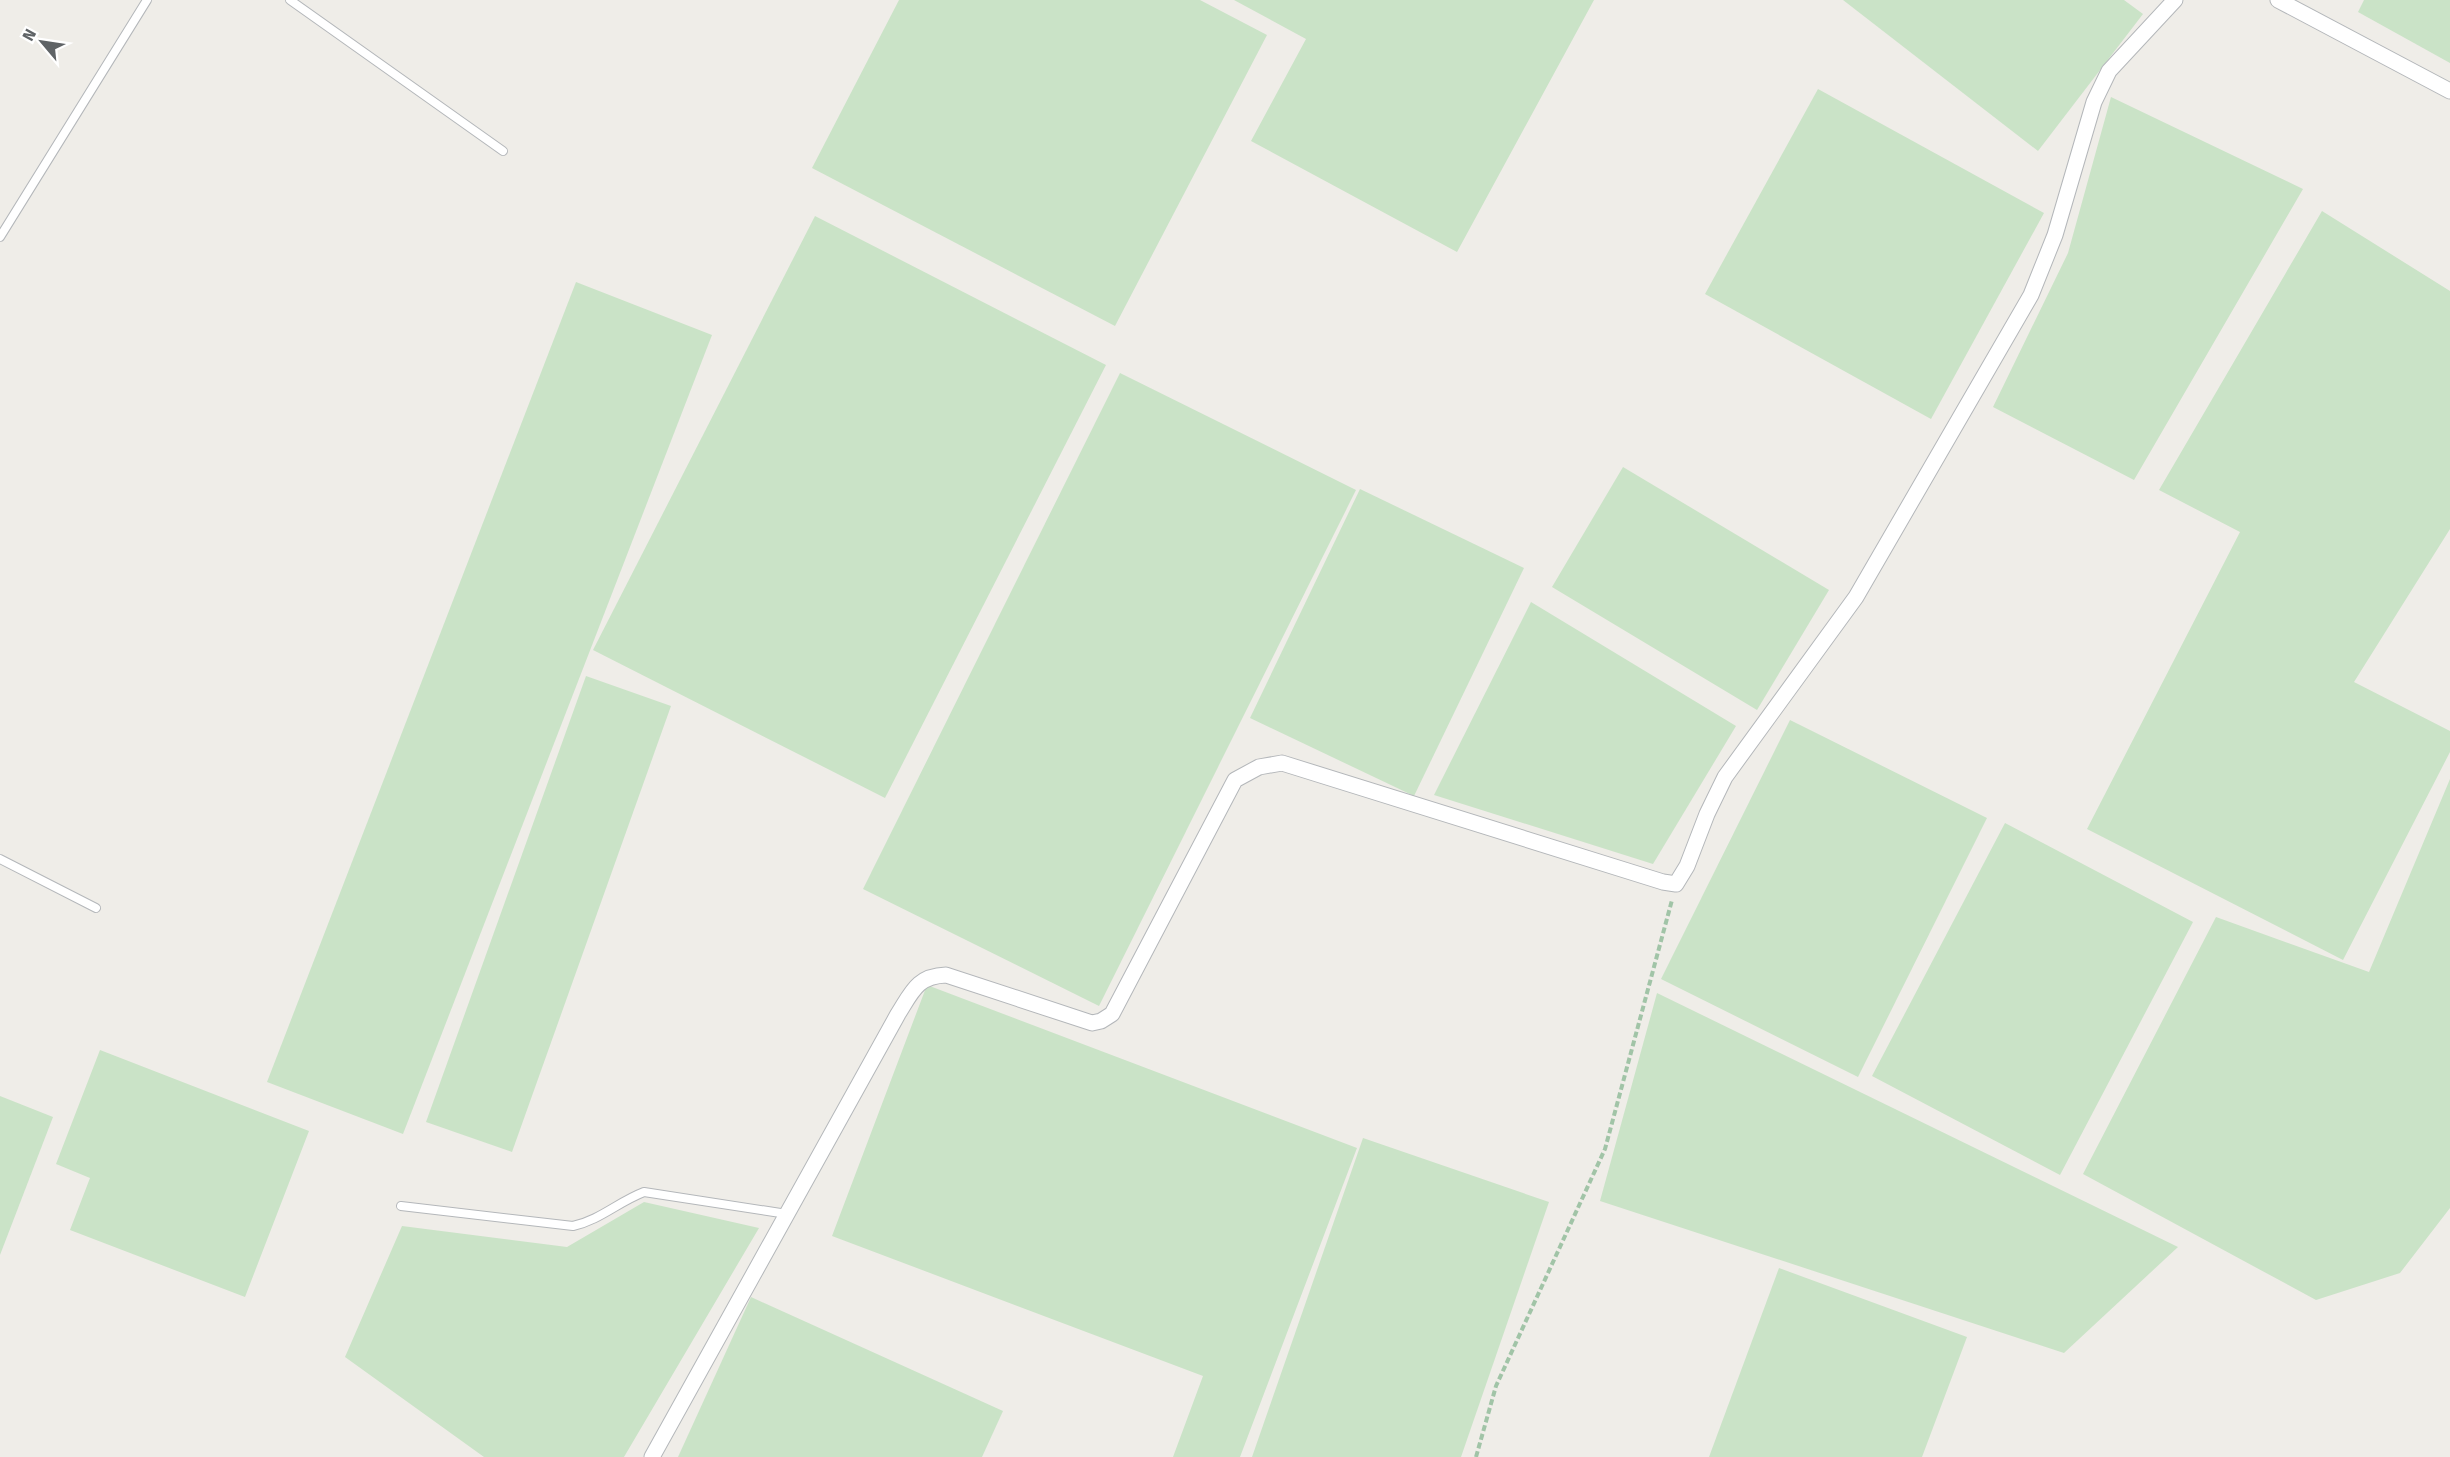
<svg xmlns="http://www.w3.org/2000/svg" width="2450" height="1457" viewBox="0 0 2450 1457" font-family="'Fira Sans',sans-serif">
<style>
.green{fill:#cae3c7}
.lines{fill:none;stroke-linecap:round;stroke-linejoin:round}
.lane-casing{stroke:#b4b7ba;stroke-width:10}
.street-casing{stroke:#b4b7ba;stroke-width:17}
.path{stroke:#a1c4a7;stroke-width:4;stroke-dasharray:6 3;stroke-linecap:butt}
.lane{stroke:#fff;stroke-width:8}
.street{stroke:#fff;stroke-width:15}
</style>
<rect width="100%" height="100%" fill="#efede8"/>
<!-- green -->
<g class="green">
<path d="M899,0H1200L1267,35L1115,326L812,168Z"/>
<path d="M1234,0H1594L1457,252L1251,141L1306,39Z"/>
<path d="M1843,0H2124L2143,14L2038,151Z"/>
<path d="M2364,0H2450V63L2358,12Z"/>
<path d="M1818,89L2044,213L1931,419L1705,294Z"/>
<path d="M2111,97L2303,189L2134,480L1993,407L2068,253Z"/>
<path d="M2322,211L2450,291V529L2354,682L2450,731V752L2343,960L2087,829L2240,532L2159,490Z"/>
<path d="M815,216L1106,365L885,798L593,650Z"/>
<path d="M576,282L712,335L403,1134L267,1082Z"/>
<path d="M1120,373L1356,490L1099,1006L863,889Z"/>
<path d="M1623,467L1829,590L1757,710L1552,587Z"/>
<path d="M1360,489L1524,568L1414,796L1250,718Z"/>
<path d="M1531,602L1736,726L1653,864L1434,795Z"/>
<path d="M586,676L671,706L512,1152L426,1122Z"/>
<path d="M1790,720L1987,818L1858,1077L1661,979Z"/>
<path d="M2450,779V1208L2400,1273L2316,1300L2083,1174L2216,917L2369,972Z"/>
<path d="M2005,823L2193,922L2060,1175L1872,1076Z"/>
<path d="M927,985L1357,1148L1240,1457H1173L1203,1376L832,1236Z"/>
<path d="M1657,993L2178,1247L2064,1353L1600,1201Z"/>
<path d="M100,1050L309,1131L245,1297L70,1230L90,1178L56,1164Z"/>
<path d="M0,1096L53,1117L0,1255Z"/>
<path d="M1363,1138L1549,1202L1461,1457H1252Z"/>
<path d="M644,1202L759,1228L624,1457H484L345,1357L402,1226L567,1247Z"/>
<path d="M1779,1268L1967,1337L1922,1457H1709Z"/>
<path d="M751,1297L1003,1411L982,1457H678Z"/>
</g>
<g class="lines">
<defs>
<g id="lane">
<path d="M290,0L503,151"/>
<path d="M0,237L147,0"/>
<path d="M0,859L96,908"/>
<path d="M401,1206L573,1226C600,1220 618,1202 644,1192L787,1214"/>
</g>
<g id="street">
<path d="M2278,0L2450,91"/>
<path d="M652,1457L898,1014C912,992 917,976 946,975L1092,1023L1101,1021L1112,1014L1235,780L1259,767L1282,763L1663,882L1676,884L1687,866L1707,814L1725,777L1856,597L2031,295L2055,235L2094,102L2109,71L2175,0"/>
</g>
</defs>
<!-- lane casing -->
<use href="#lane" class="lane-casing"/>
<!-- street casing -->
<use href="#street" class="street-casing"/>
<!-- path -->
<path class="path" d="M1476,1457L1496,1386L1605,1149L1672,900"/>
<!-- lane -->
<use href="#lane" class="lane"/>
<!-- street -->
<use href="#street" class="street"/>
</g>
<!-- north arrow -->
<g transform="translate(42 42) rotate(299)" stroke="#ffffff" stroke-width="4.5" paint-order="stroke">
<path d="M0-4.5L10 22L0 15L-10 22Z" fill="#5f6366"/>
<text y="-9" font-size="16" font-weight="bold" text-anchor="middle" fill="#5f6366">N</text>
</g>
</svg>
